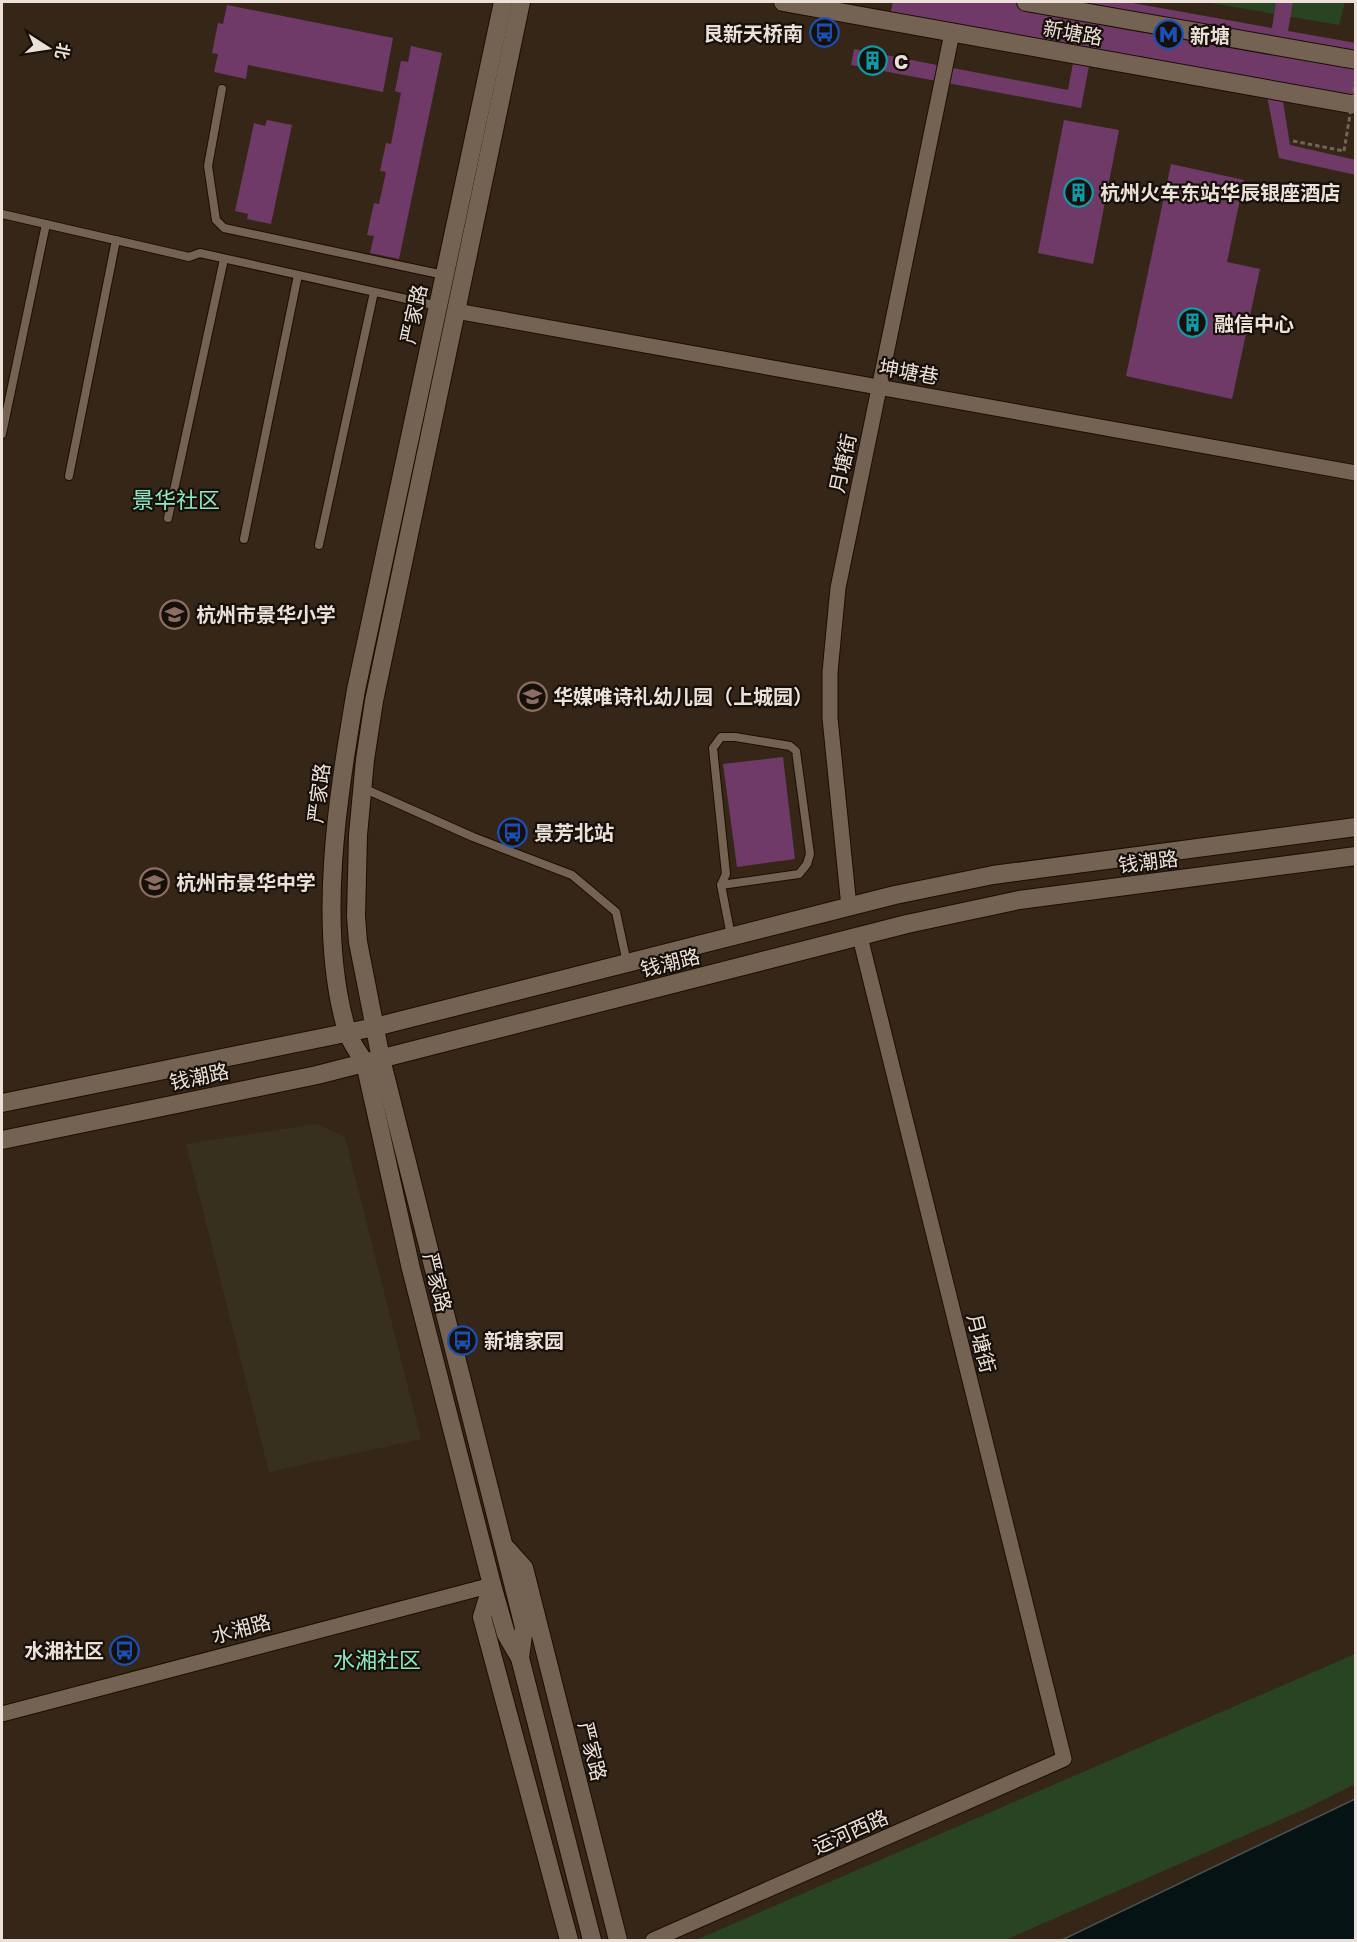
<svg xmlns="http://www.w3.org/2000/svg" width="1357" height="1942" viewBox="0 0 1357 1942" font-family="'Golos Text','Noto Sans SC',sans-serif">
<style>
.commercial{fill:#38301f}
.green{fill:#294421}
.water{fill:#061315;stroke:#4b5150;stroke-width:1.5}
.building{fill:#6f3a67}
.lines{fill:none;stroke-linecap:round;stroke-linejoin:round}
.lane-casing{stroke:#1c0e03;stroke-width:10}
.street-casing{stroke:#1c0e03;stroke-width:17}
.secondary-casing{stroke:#1c0e03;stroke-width:20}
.path{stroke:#726458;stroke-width:3;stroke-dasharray:4.5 3;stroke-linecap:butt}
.lane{stroke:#746253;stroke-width:8}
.street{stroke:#746253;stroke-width:15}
.secondary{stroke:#746253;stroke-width:18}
.path-bridge{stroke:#726458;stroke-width:3;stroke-dasharray:4.5 3;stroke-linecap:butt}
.labels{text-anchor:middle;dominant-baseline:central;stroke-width:4.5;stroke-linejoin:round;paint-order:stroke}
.street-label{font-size:20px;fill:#ebe1d9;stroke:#17100a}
.poi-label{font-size:20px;font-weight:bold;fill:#ebe1d9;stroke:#17100a;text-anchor:start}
.quarter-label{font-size:22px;fill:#8de8c6;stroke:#17100a}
</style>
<rect width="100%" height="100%" fill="#352618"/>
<!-- commercial -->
<path class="commercial" d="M317,1124L345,1137L421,1439L269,1472L186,1144Z"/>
<!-- green -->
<g class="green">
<path d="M1205,2H1345L1339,25Z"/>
<path d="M1355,1654V1784L1305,1809L1005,1940H696Z"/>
</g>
<!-- water -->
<path class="water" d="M1355,1799V1940H1060H1062Z"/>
<!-- building -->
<g class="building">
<path d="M893,2H1127L1272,28L1276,2H1293L1288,31L1356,43V97L1280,83L1290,145L1356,160V175L1279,158L1264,80L1092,50L1081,108L851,65L854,49L1068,90L1076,47L890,15Z"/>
<path d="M227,5L393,38L383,92L248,65L246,79L214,72L218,54L212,53L218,23L223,24Z"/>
<path d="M411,46L442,53L399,259L370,253L374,236L367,235L374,203L379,204L386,172L380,171L386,143L391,144L401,93L395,91L401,61L408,62Z"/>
<path d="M267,120L292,125L271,224L247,219L248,214L235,211L254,123L265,126Z"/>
<path d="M1064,120L1119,130L1093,264L1038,253Z"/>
<path d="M1171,164L1244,180L1227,262L1260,269L1232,399L1126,376Z"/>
<path d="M783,757L795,859L737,867L723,764Z"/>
</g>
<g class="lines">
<defs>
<g id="lane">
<path d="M222,89L208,166L216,220L224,228L444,275"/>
<path d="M2,214L189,257L200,253L438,306"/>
<path d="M2,434L46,224"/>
<path d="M69,476L116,240"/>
<path d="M168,518L224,259"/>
<path d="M244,539L298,275"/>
<path d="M319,545L374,292"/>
<path d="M363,788L473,837L572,875L616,912L627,963"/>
<path d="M721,885L799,874L807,864L810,854L796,751L790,746L735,737H721L713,748L726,874L721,885L731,936"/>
</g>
<g id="street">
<path d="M456,311L1356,473"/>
<path d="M849,907L830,718V672L838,588L952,33"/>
<path d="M2,1714L492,1585"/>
<path d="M653,1940L1064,1759L860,937"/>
</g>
<g id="secondary">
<path d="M503,2L356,690C338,796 316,927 347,1031C350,1042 359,1053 365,1063L411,1269L492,1585L506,1634L520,1658L592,1940"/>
<path d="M783,2L1356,105"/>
<path d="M1026,2L1356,60"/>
<path d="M2,1103L375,1027L895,895L993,875L1356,827"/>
<path d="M2,1140L317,1075L907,924L1019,900L1356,856"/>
<path d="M506,1548L524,1568L618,1940"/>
<path d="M492,1585L482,1617L569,1940"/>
<path d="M520,1658L524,1627L381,1059L358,942L356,916L358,835L365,760L374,701L521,2"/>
</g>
</defs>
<!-- lane casing -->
<use href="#lane" class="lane-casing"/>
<!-- street casing -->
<use href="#street" class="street-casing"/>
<!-- secondary casing -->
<use href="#secondary" class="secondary-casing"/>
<!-- path -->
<path class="path" d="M1293,141L1344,151"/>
<!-- lane -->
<use href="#lane" class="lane"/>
<!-- street -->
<use href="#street" class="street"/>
<!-- secondary -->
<use href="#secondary" class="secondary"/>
<!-- path-bridge -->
<path class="path-bridge" d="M1344,151L1356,78"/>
</g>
<!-- icons -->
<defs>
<symbol id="bus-ring" viewBox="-11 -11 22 22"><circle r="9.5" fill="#17100a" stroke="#1a4fb4" stroke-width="1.5"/><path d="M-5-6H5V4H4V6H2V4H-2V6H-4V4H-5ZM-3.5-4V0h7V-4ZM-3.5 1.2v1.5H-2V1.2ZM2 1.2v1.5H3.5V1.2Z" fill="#1a4fb4"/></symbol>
<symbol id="metro-ring" viewBox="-11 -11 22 22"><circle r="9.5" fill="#17100a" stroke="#1a4fb4" stroke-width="1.5"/><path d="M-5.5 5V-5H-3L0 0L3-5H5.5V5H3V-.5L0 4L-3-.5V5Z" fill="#1a4fb4"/></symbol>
<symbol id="building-ring" viewBox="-11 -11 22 22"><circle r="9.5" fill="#17100a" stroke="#0f9aa8" stroke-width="1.5"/><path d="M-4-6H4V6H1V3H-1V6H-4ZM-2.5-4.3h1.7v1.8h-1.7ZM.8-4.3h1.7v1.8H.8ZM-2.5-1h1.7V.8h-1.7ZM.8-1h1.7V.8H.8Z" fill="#0f9aa8"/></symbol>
<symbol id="school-ring" viewBox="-11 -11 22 22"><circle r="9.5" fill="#17100a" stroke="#8d6e63" stroke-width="1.5"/><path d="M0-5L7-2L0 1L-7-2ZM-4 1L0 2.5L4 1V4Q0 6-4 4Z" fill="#8d6e63"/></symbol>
</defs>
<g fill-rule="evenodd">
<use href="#bus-ring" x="808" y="16" width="33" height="33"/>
<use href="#metro-ring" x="1152" y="18" width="33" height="33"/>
<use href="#building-ring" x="856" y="44" width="33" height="33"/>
<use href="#building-ring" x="1062" y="176" width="33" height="33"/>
<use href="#building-ring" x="1176" y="306" width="33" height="33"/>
<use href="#school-ring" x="158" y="598" width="33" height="33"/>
<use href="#school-ring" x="516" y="680" width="33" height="33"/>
<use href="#bus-ring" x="496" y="816" width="33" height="33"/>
<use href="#school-ring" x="138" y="866" width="33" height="33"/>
<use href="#bus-ring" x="446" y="1324" width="33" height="33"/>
<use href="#bus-ring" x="108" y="1634" width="33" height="33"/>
</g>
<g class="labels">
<!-- street labels -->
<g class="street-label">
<text transform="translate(1073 32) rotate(10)">新塘路</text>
<text transform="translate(413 314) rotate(-78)">严家路</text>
<text transform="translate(909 371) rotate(10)">坤塘巷</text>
<text transform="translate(842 463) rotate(-78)">月塘街</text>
<text transform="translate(318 793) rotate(-83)">严家路</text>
<text transform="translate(1148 861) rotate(-7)">钱潮路</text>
<text transform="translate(670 962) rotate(-14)">钱潮路</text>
<text transform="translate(199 1076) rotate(-12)">钱潮路</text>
<text transform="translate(438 1282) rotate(76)">严家路</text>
<text transform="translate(982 1343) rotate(76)">月塘街</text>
<text transform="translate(241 1628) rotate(-15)">水湘路</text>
<text transform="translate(593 1751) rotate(76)">严家路</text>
<text transform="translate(850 1831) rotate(-24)">运河西路</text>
</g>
<!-- poi labels -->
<g class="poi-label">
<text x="803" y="33" text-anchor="end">艮新天桥南</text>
<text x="1190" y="35">新塘</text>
<text x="894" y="61">C</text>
<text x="1100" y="192">杭州火车东站华辰银座酒店</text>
<text x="1214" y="323">融信中心</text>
<text x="196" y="614">杭州市景华小学</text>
<text x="553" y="696">华媒唯诗礼幼儿园（上城园）</text>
<text x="534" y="832">景芳北站</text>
<text x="176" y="882">杭州市景华中学</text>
<text x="484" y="1340">新塘家园</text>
<text x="104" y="1650" text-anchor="end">水湘社区</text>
</g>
<!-- quarter labels -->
<g class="quarter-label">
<text x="176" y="499">景华社区</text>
<text x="377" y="1659">水湘社区</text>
</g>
</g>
<!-- border -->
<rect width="1357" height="1942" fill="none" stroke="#ebe1d9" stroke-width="6"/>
<!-- north arrow -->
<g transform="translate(48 48) rotate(102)" stroke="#17100a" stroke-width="4.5" paint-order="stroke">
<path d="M0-4.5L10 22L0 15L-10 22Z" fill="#ebe1d9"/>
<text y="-9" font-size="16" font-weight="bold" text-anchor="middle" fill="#ebe1d9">北</text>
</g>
</svg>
